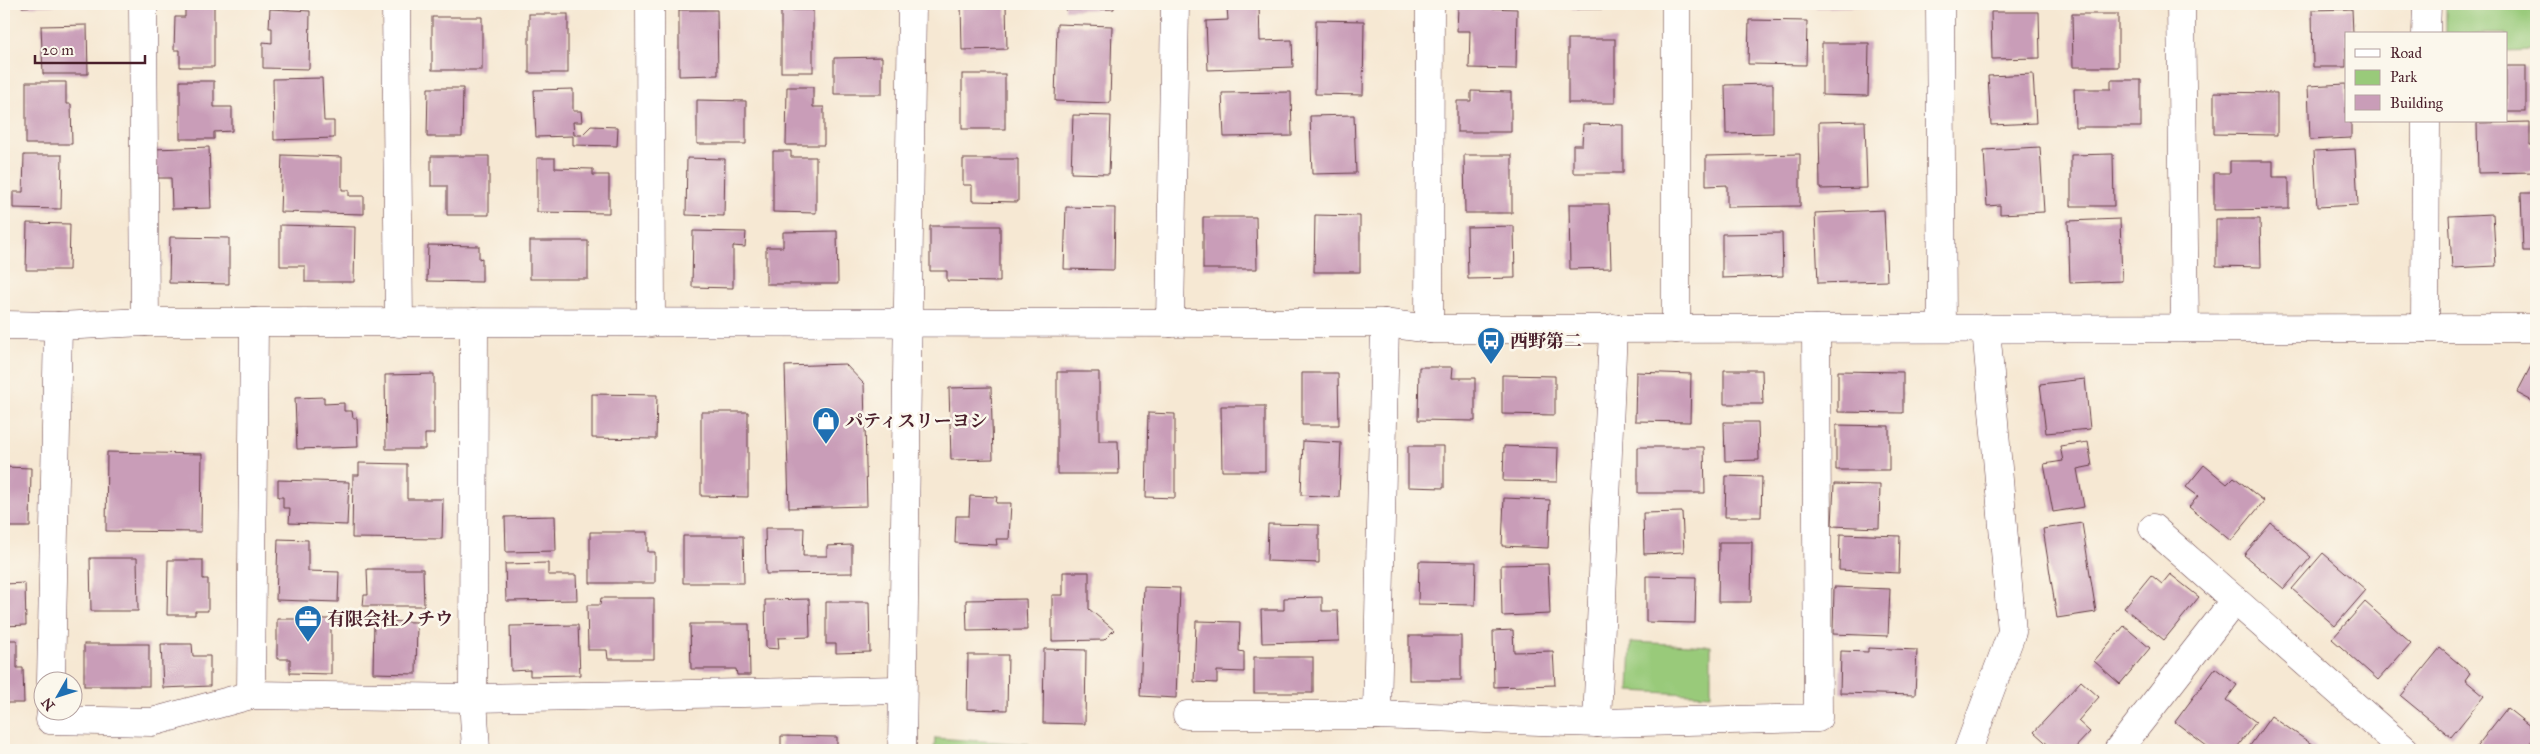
<svg xmlns="http://www.w3.org/2000/svg" width="2540" height="754" viewBox="0 0 2540 754" font-family="'IM FELL Great Primer','Noto Serif JP',serif">
<style>
.park{fill:#99ca7a;stroke:#727452}
.building{fill:#c99db8}
.lines{fill:none;stroke-linecap:round;stroke-linejoin:round}
.street-casing{stroke:#643d44;stroke-width:29}
.street{stroke:#fff;stroke-width:28}
.labels{text-anchor:middle;dominant-baseline:central;stroke-width:5;stroke-linejoin:round;paint-order:stroke}
.poi-label{font-size:18px;font-weight:bold;fill:#4a1f2b;stroke:#fbf7ec;text-anchor:start}
</style>
<rect width="100%" height="100%" fill="#fbf7ec"/>
<filter id="ink" filterUnits="userSpaceOnUse"><feTurbulence type="fractalNoise" baseFrequency=".02" numOctaves="2"/><feDisplacementMap in="SourceGraphic" scale="10" xChannelSelector="R" yChannelSelector="G"/><feConvolveMatrix kernelMatrix="1 2 1 2 8 2 1 2 1" color-interpolation-filters="sRGB"/></filter>
<filter id="wash" filterUnits="userSpaceOnUse"><feTurbulence type="fractalNoise" baseFrequency=".0096" numOctaves="4" result="noise"/><feDisplacementMap in="SourceGraphic" scale="20" xChannelSelector="R" yChannelSelector="G"/><feGaussianBlur stdDeviation="1.12" result="paint"/><feColorMatrix in="noise" values="0 0 0 0 0 0 0 0 0 0 0 0 0 0 0 0 0 1.4 0 .05"/><feComposite in="paint" operator="in"/></filter>
<g filter="url(#wash)">
<rect width="100%" height="100%" fill="#f6e8d3"/>
<!-- park -->
<g class="park">
<path d="M2446,4H2530L2536,14V50L2506,51V34H2446Z"/>
<path d="M1631,642L1711,646V695L1629,691Z"/>
<path d="M935,738L1029,744V750H934Z"/>
</g>
<g id="blocks">
<!-- building -->
<g class="building">
<path d="M22,4H58V5L22,7Z"/>
<path d="M961,4H1006L1007,49L962,50Z"/>
<path d="M1065,4H1114V9L1065,10Z"/>
<rect x="1572" y="4" width="44" height="5"/>
<path d="M1816,4H1868V6L1816,8Z"/>
<path d="M185,6H214V67H180V50H174L175,17H185Z"/>
<path d="M1259,6L1260,41L1292,40L1293,67L1208,70L1206,21L1228,20L1227,7Z"/>
<path d="M1458,7L1517,9L1516,69L1469,68L1470,31H1457Z"/>
<path d="M270,9L310,11L309,69L263,68V42L272,43V28H269Z"/>
<path d="M2352,9L2353,34H2346V67H2313L2312,10Z"/>
<path d="M679,10H717L718,75L679,76Z"/>
<rect x="781" y="10" width="32" height="62"/>
<path d="M1991,12H2039L2040,58L1992,59Z"/>
<rect x="529" y="14" width="39" height="59"/>
<path d="M2072,14H2118V67H2073Z"/>
<rect x="432" y="17" width="50" height="53"/>
<path d="M1316,20L1364,21L1363,95L1315,94Z"/>
<path d="M1749,20L1807,21L1806,65L1748,64Z"/>
<path d="M1057,24L1112,26L1110,103L1055,101Z"/>
<path d="M87,25L88,74H43L41,26Z"/>
<rect x="1568" y="39" width="47" height="64"/>
<path d="M1822,43H1869L1868,96L1822,95Z"/>
<path d="M882,57V94H834V58Z"/>
<path d="M4,60H6L8,110H4Z"/>
<rect x="2506" y="66" width="20" height="46"/>
<rect x="962" y="74" width="43" height="55"/>
<path d="M2033,74L2036,123L1991,125L1988,76Z"/>
<path d="M322,78L324,121H334V138L274,140L273,79Z"/>
<path d="M2111,80H2141V127H2075L2074,89H2111Z"/>
<path d="M180,81H214V107H232V131L214,132V139H180Z"/>
<path d="M26,82H66V104H71L72,144H26Z"/>
<path d="M1773,84V133L1726,134L1725,85Z"/>
<path d="M2346,84V121H2351V138L2310,140L2308,86Z"/>
<path d="M787,87H813V107H824V145H786Z"/>
<path d="M428,88H463L462,137H427Z"/>
<path d="M573,89V111H581L582,122H573L574,135H582L591,126L618,127L617,146L573,145V136L536,137L534,90Z"/>
<path d="M1471,91L1511,92V132H1457V101H1471Z"/>
<path d="M1291,92L1292,136L1224,137L1222,93Z"/>
<path d="M2214,92L2277,93V135L2214,134Z"/>
<path d="M697,100L746,101V144H697Z"/>
<path d="M1073,115L1111,116L1109,174L1071,173Z"/>
<path d="M1354,115L1356,173L1312,174L1310,116Z"/>
<path d="M1865,121L1867,188L1820,189L1819,122Z"/>
<path d="M2530,122V145H2536V172L2478,173L2477,123Z"/>
<path d="M1583,124L1623,125V173H1573V145H1582Z"/>
<path d="M209,147L211,208L172,209L171,178H156L155,149Z"/>
<path d="M2040,147L2044,212L2000,214V205L1987,206L1984,150Z"/>
<path d="M2355,149L2358,205L2317,207L2314,151Z"/>
<path d="M773,151H791V157H816V213L773,212Z"/>
<path d="M1800,154V206L1727,207V185L1706,186V156Z"/>
<path d="M2113,154L2114,206H2071V155Z"/>
<path d="M24,155H62L61,209L13,208V192H23Z"/>
<path d="M282,155L342,157V190H349V196H364V214L280,212Z"/>
<path d="M1464,155H1512V213H1465Z"/>
<path d="M431,156H489V215H447V186H431Z"/>
<path d="M537,158H555V168L593,169V175H609V213L537,212Z"/>
<path d="M687,158L725,159L724,216L686,215Z"/>
<path d="M963,159H1018V202L972,201V185H963Z"/>
<path d="M2230,161H2273V177H2289V209L2214,210V173H2230Z"/>
<path d="M2521,193H2536V251H2523Z"/>
<path d="M1569,204H1609L1611,268L1570,269Z"/>
<path d="M1066,207L1115,208L1114,270L1064,269Z"/>
<path d="M1884,210L1887,281L1818,283L1815,213Z"/>
<path d="M2493,214L2496,266L2452,268L2449,216Z"/>
<path d="M1315,215L1360,216V272H1314Z"/>
<path d="M1203,217H1256L1257,269H1203Z"/>
<path d="M2120,219L2122,281L2070,283L2068,221Z"/>
<path d="M2216,219H2260L2261,267L2216,266Z"/>
<path d="M27,223L70,224L69,270H26Z"/>
<path d="M280,225L355,227L354,282H305V266H280Z"/>
<path d="M930,226H1000V282L947,281V271H930Z"/>
<path d="M1514,226L1515,278L1468,279L1467,227Z"/>
<path d="M693,231L746,232L745,247L733,246V288L692,287Z"/>
<path d="M837,231L838,284H766V247H783V232Z"/>
<path d="M1782,233L1783,276L1722,278V234Z"/>
<path d="M170,237L229,238V284L169,283Z"/>
<rect x="530" y="241" width="58" height="38"/>
<path d="M428,245L479,246V259L482,258V282L427,281Z"/>
<path d="M845,364L864,384L867,506L789,508L785,366Z"/>
<path d="M2532,364L2536,366V403L2517,393Z"/>
<path d="M1419,367H1453L1452,378H1475V421L1418,420Z"/>
<path d="M1724,370H1762L1763,404H1724Z"/>
<path d="M1838,371L1903,372V413L1838,412Z"/>
<path d="M1057,372H1099V441H1118L1119,474H1057Z"/>
<path d="M1636,372L1691,374L1690,422L1635,421Z"/>
<path d="M1302,373H1338L1339,425H1302Z"/>
<path d="M434,374V434H425V449H386L385,375Z"/>
<path d="M1502,375L1555,376V415L1502,414Z"/>
<path d="M2085,379L2090,429L2046,433L2040,384Z"/>
<path d="M991,387L993,459L951,460L949,388Z"/>
<path d="M592,394L657,395L656,439L592,438Z"/>
<path d="M324,397V404L344,403V411H352L353,418H357L358,447L297,449L295,398Z"/>
<path d="M1221,406H1265V471H1222Z"/>
<path d="M701,412H748V497L701,496Z"/>
<path d="M1148,413L1175,414V498L1146,497Z"/>
<path d="M1724,422H1758L1759,460L1725,461Z"/>
<path d="M1836,425L1889,426V470H1836Z"/>
<path d="M1303,441L1341,443L1339,497L1301,495Z"/>
<path d="M2088,442L2092,466L2077,469L2084,507L2053,512L2044,464L2063,461L2060,446Z"/>
<path d="M1408,446H1444V488L1408,487Z"/>
<path d="M1504,446L1558,448L1557,482L1503,481Z"/>
<path d="M1638,447H1704L1705,493H1638Z"/>
<path d="M107,452L202,454L201,532L106,531Z"/>
<path d="M359,463L407,464V499H443L442,539L352,538L353,475H359Z"/>
<path d="M2204,465L2227,484L2234,477L2264,501L2231,541L2189,507L2198,496L2186,487Z"/>
<path d="M4,467L31,468L30,527H4Z"/>
<path d="M1726,476L1762,477L1761,517H1725Z"/>
<path d="M278,480L349,482L347,525L289,523L290,508H283V497H278Z"/>
<path d="M1834,484L1880,485L1879,528L1832,526Z"/>
<path d="M970,496L997,497L996,503H1011L1009,539H996L997,545L955,543L956,516H969Z"/>
<path d="M1504,498L1550,500L1548,548L1502,546Z"/>
<path d="M1682,512L1684,552L1644,554L1643,513Z"/>
<path d="M555,516L556,551L506,552L505,517Z"/>
<path d="M2082,523L2096,612L2057,618L2043,529Z"/>
<path d="M2271,523L2311,557L2284,589L2244,555Z"/>
<path d="M1268,524L1319,525V563L1267,561Z"/>
<path d="M765,528H804L803,556H827V546L852,545V573L766,574Z"/>
<path d="M590,532H648V552H655V583H590Z"/>
<path d="M1840,534L1900,536L1899,573L1839,570Z"/>
<path d="M683,536H743L744,583H683Z"/>
<path d="M278,539L308,540V571L339,572L338,602L276,600Z"/>
<path d="M1719,542H1752L1751,602H1718Z"/>
<path d="M2323,553L2366,590L2335,626L2292,589Z"/>
<path d="M90,558H137L138,611H91Z"/>
<path d="M168,560H203V579H208V611H195V615H167Z"/>
<path d="M1419,561L1476,562L1475,605L1418,604Z"/>
<path d="M548,563V575H576L577,600L506,601L505,564Z"/>
<path d="M1548,564L1550,614L1502,616L1501,565Z"/>
<path d="M367,569H423L424,606H363L364,595H368Z"/>
<path d="M1063,572H1089V609L1114,630L1104,640L1052,641V595H1063Z"/>
<path d="M2170,574L2199,597L2164,640L2124,608L2151,575L2162,584Z"/>
<path d="M1646,576L1696,577L1695,623L1646,622Z"/>
<path d="M25,583L26,625L4,626V584Z"/>
<path d="M1144,587L1180,588L1176,698L1140,696Z"/>
<path d="M1834,587L1890,589L1888,636L1833,634Z"/>
<path d="M1322,597V611H1338L1339,641L1262,643L1261,610H1284V598Z"/>
<path d="M601,598H654V659H608L607,650H588L587,605H600Z"/>
<path d="M809,599L810,637L778,638L779,649L766,648L765,600Z"/>
<path d="M1026,599L1027,630L967,631L966,600Z"/>
<path d="M826,602H869L870,652L836,653V644H826Z"/>
<path d="M2365,602L2411,643L2378,680L2332,639Z"/>
<path d="M277,619H331V674L290,673V659H277Z"/>
<path d="M374,621L417,622L416,674L373,673Z"/>
<path d="M1196,621L1240,622L1239,651L1244,652V672L1217,671V683L1194,682Z"/>
<path d="M690,624H749L750,675H737L736,669H691Z"/>
<path d="M578,625L580,675L530,676V670L511,671L510,626Z"/>
<path d="M2124,626L2150,648L2120,684L2094,661Z"/>
<path d="M1513,630L1514,652L1553,651L1555,685L1494,687L1493,631Z"/>
<rect x="1409" y="636" width="52" height="44"/>
<path d="M4,640H17V668H23L24,703H4Z"/>
<rect x="84" y="644" width="65" height="42"/>
<path d="M161,644H192L193,656H210V686L163,688Z"/>
<path d="M1868,648L1917,650L1915,695L1840,693L1841,651L1868,652Z"/>
<path d="M2440,648L2470,673L2465,680L2484,696L2451,737L2401,696Z"/>
<path d="M1044,649L1086,650L1085,724L1043,723Z"/>
<path d="M968,655H1008L1007,710L967,709Z"/>
<rect x="1254" y="657" width="59" height="36"/>
<path d="M2215,668L2237,685L2226,700L2256,722L2235,750H2212L2175,722Z"/>
<path d="M2081,681L2099,697L2078,721L2090,732L2073,750H2054L2034,732Z"/>
<path d="M2507,708L2536,731V735L2525,750H2474Z"/>
<path d="M2271,716L2316,747L2314,750H2247Z"/>
<path d="M781,736L837,737V750H781Z"/>
</g>
</g>
</g>
<g filter="url(#ink)">
<use href="#blocks" fill-opacity="0" stroke="#643d44" stroke-width="1"/>
<g class="lines">
<defs>
<g id="street">
<path d="M143,4L145,322"/>
<path d="M396,4L399,323"/>
<path d="M650,4L651,323"/>
<path d="M1940,4L1942,328"/>
<path d="M2181,4L2185,328"/>
<path d="M2426,34L2427,4"/>
<path d="M474,322L473,698L476,750"/>
<path d="M1170,323L1175,4"/>
<path d="M4,325L58,326L145,322L1385,323L1429,329L2536,328"/>
<path d="M2425,328L2426,121"/>
<path d="M1429,329L1430,4"/>
<path d="M1676,329V4"/>
<path d="M2153,528L2405,750"/>
<path d="M51,682L58,326"/>
<path d="M251,695L254,322"/>
<path d="M51,712L50,720L152,722L251,695L473,698L901,690"/>
<path d="M1187,715H1377L1597,723L1818,718L1816,329"/>
<path d="M1377,715L1385,323"/>
<path d="M1597,723L1613,328"/>
<path d="M902,750L912,4"/>
<path d="M1968,750L2012,632L1986,328"/>
<path d="M2118,750L2235,600"/>
</g>
</defs>
<!-- street casing -->
<use href="#street" class="street-casing"/>
<!-- street -->
<use href="#street" class="street"/>
</g>
</g>
<!-- icons -->
<defs>
<symbol id="bus-pin" viewBox="-11 -11 22 30"><path d="M0 17L-7.5 6A9.5 9.5 0 1 1 7.5 6Z" fill="#1f6fb2" stroke="#fbf7ec"/><path d="M-5-6H5V4H4V6H2V4H-2V6H-4V4H-5ZM-3.5-4V0h7V-4ZM-3.5 1.2v1.5H-2V1.2ZM2 1.2v1.5H3.5V1.2Z" fill="#fff"/></symbol>
<symbol id="shop-pin" viewBox="-11 -11 22 30"><path d="M0 17L-7.5 6A9.5 9.5 0 1 1 7.5 6Z" fill="#1f6fb2" stroke="#fbf7ec"/><path d="M-5-2.5h2.3a2.7 3.5 0 0 1 5.4 0H5L5.5 6h-11ZM-1.5-2.5h3a1.5 2.3 0 0 0-3 0Z" fill="#fff"/></symbol>
<symbol id="office-pin" viewBox="-11 -11 22 30"><path d="M0 17L-7.5 6A9.5 9.5 0 1 1 7.5 6Z" fill="#1f6fb2" stroke="#fbf7ec"/><path d="M-6-3h4V-5.5h4V-3h4V5H-6ZM-1-4.5V-3h2v-1.5ZM-6 0V1H6V0Z" fill="#fff"/></symbol>
</defs>
<g fill-rule="evenodd">
<use href="#bus-pin" x="1475" y="325" width="32" height="43"/>
<use href="#shop-pin" x="810" y="405" width="32" height="43"/>
<use href="#office-pin" x="292" y="603" width="32" height="43"/>
</g>
<g class="labels">
<!-- poi labels -->
<g class="poi-label">
<text x="1510" y="341">西野第二</text>
<text x="845" y="421">パティスリーヨシ</text>
<text x="327" y="619">有限会社ノチウ</text>
</g>
</g>
<!-- margin -->
<rect width="2540" height="754" fill="none" stroke="#fbf7ec" stroke-width="20"/>
<!-- legend -->
<rect x="2345" y="32" width="162" height="90" fill="#fbf7ec" stroke="#b4a19f"/>
<rect x="2355" y="49" width="25" height="8" fill="#ffffff" stroke="#b4a19f"/>
<text x="2390" y="58" font-size="15" fill="#4a1f2b">Road</text>
<rect x="2355" y="70" width="25" height="15" fill="#99ca7a" stroke="#b4a19f"/>
<text x="2390" y="82" font-size="15" fill="#4a1f2b">Park</text>
<rect x="2355" y="95" width="25" height="15" fill="#c99db8" stroke="#b4a19f"/>
<text x="2390" y="108" font-size="15" fill="#4a1f2b">Building</text>
<!-- north arrow -->
<g transform="translate(58 696) rotate(231)"><circle r="24" fill="#fbf7ec" stroke="#b4a19f"/>
<path d="M0-4L9 19L0 12L-9 19Z" fill="#1f6fb2"/>
<text y="-8" font-size="14" font-weight="bold" text-anchor="middle" fill="#4a1f2b">N</text>
</g>
<!-- scale -->
<path d="M35 55v8h110v-8" fill="none" stroke="#4a1f2b" stroke-width="2.5"/>
<text x="42" y="55" font-size="15" fill="#4a1f2b" stroke="#fbf7ec" stroke-width="4" paint-order="stroke">20 m</text>
</svg>
